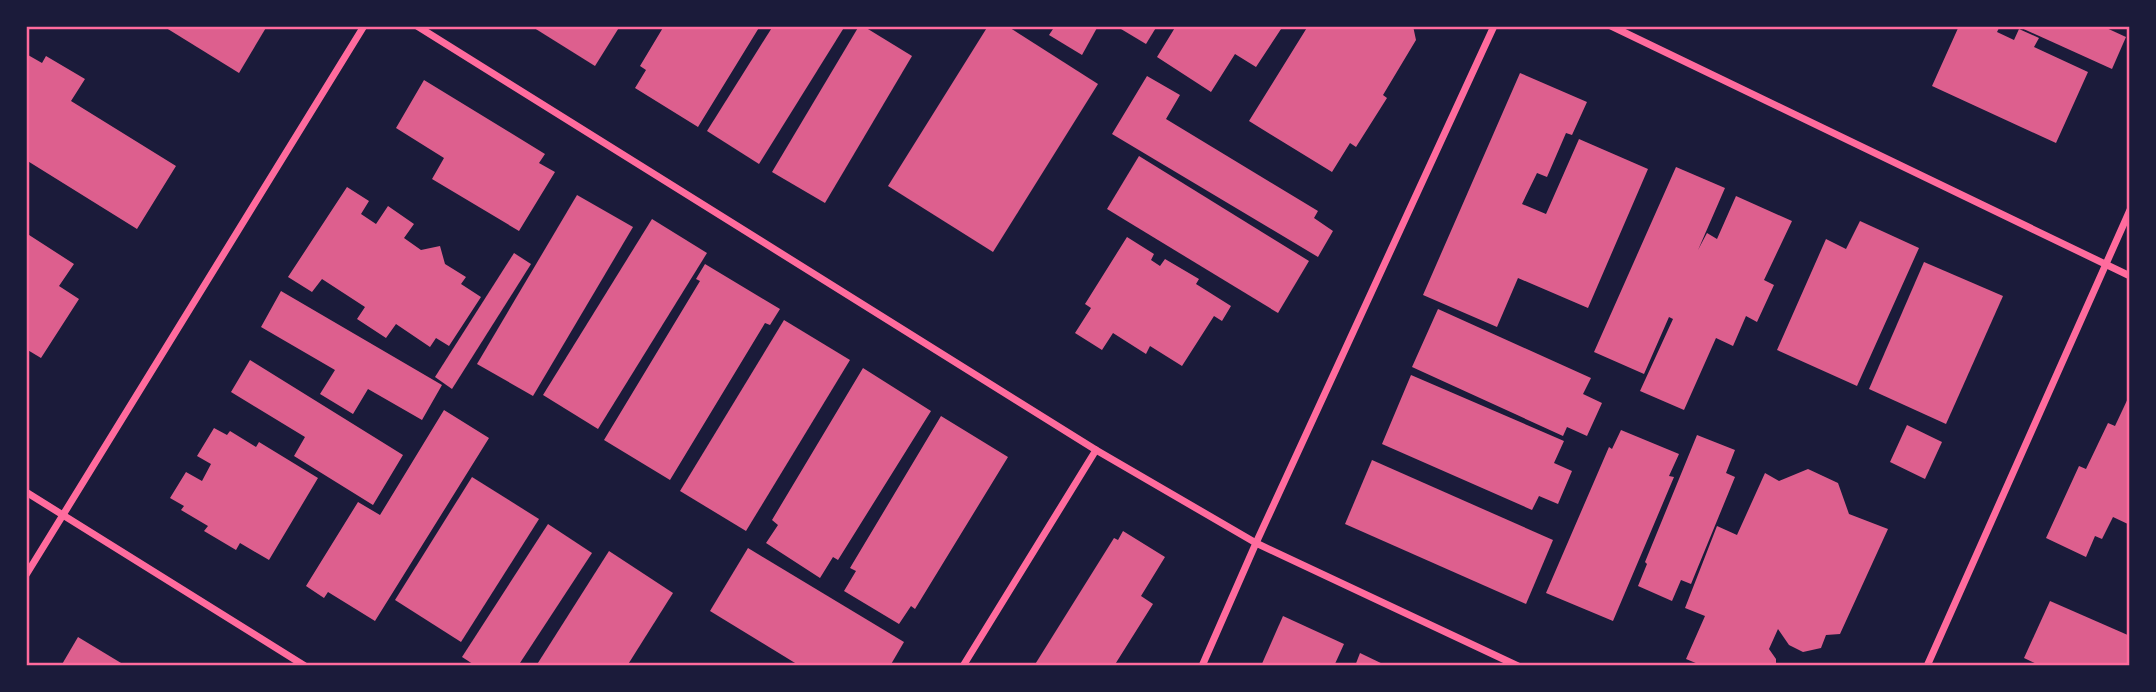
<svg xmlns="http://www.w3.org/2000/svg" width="2156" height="692" viewBox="0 0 2156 692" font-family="'PT Sans',sans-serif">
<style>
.building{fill:#dd5f8e}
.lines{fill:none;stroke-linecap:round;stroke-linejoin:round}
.minor{stroke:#ff6b9d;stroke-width:7}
.neatline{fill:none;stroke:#ff6b9d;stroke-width:2.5}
</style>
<rect width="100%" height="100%" fill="#1b1b3a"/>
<!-- building -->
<g class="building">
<path d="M163,26H267L239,73Z"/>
<path d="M531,26H620L595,66Z"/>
<path d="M664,26H760L698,127L635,88L646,70L640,66Z"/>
<path d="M773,26H845L759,164L707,131Z"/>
<path d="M859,26H863L912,56L825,203L772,172Z"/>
<path d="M988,26H1007L1098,84L993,252L888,186Z"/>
<path d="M1055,26H1098L1082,55L1049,35Z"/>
<path d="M1116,26H1157L1146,44Z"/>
<path d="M1176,26H1283L1256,67L1235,54L1211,92L1157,57Z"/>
<path d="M1308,26H1413L1416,40L1383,95L1387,98L1356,147L1350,143L1332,172L1249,121Z"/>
<path d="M1959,26H2000L1997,32L2014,40L2019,29L2039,38L2034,47L2088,72L2056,143L1932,86Z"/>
<path d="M2017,26H2102L2126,37L2112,69Z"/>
<path d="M28,55L42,63L46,56L85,79L71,101L176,166L137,229L26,160Z"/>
<path d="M1520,73L1587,102L1572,135L1566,133L1547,177L1537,173L1522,204L1546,214L1579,139L1648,169L1588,308L1518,278L1497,327L1423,295Z"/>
<path d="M1147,76L1180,95L1166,119L1318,211L1314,218L1333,231L1318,257L1112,134Z"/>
<path d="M424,80L545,154L539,163L555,172L519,231L432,179L444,158L396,128Z"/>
<path d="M1139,156L1309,261L1278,313L1107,209Z"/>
<path d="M1676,167L1725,188L1698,250L1707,233L1717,239L1736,196L1792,221L1764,280L1774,285L1757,322L1746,316L1733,346L1716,338L1684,410L1640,391L1673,319L1669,317L1644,374L1594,352Z"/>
<path d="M347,187L369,201L361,214L376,224L388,206L414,224L404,238L421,250L440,246L445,264L466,277L461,284L481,297L449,346L436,338L430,347L396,324L386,338L357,319L365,307L322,279L312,292L288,277Z"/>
<path d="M577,195L633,227L533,396L477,364Z"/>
<path d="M652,219L707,253L598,429L543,395Z"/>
<path d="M1860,221L1919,248L1857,386L1777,350L1826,239L1846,249Z"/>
<path d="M26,233L74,264L59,286L79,299L41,358L26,349Z"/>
<path d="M1127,237L1154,254L1151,260L1160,266L1165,259L1199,279L1196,284L1231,306L1222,321L1214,316L1182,366L1150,346L1146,354L1113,333L1102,350L1075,333L1091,308L1085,304Z"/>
<path d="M514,253L531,264L452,389L435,377Z"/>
<path d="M1924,262L2003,296L1946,424L1869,389Z"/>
<path d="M705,264L780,309L770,325L765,323L670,480L604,440L700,281L696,279Z"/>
<path d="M281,291L442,385L422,420L368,389L353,414L320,394L335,370L261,327Z"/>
<path d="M1438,309L1591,378L1583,394L1602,403L1587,436L1567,427L1563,436L1412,367Z"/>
<path d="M784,320L850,360L746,531L680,491Z"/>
<path d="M250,360L403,455L373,505L294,456L305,437L231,392Z"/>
<path d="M863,368L931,411L838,560L833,557L820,578L766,543L778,525L772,520Z"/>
<path d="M1411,375L1564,441L1554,463L1572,471L1558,504L1539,496L1532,510L1382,444Z"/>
<path d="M2130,394V525L2113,517L2102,539L2095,536L2086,557L2046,538L2079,466L2086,469L2108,423L2115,426Z"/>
<path d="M444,410L489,438L375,621L328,592L324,598L306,586L358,502L380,515Z"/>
<path d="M941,416L1008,457L915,609L911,606L899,624L844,591L856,571L850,568Z"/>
<path d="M1907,425L1942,442L1925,479L1890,462Z"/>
<path d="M214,428L227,435L230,431L256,447L259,442L318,478L269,560L240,543L236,550L204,531L208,526L181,510L184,506L170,498L186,472L202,481L211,464L197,456Z"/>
<path d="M1621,430L1679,454L1669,476L1674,477L1613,621L1546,593L1609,447L1612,449Z"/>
<path d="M1697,435L1735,450L1726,473L1735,477L1691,584L1681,580L1672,601L1638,586L1647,564L1645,562Z"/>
<path d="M1372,460L1553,540L1526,604L1345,524Z"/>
<path d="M1808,469L1838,483L1849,514L1888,529L1840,634L1826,635L1821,648L1803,652L1789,645L1778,629L1769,649L1776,659V666H1703L1686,659L1705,616L1685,608L1717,526L1737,535L1765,473L1779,481Z"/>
<path d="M472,477L539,519L461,642L395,600Z"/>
<path d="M548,524L592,553L518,666H476L462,657Z"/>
<path d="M1123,531L1165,557L1141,596L1153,604L1114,666H1034L1114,538L1118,540Z"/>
<path d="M748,548L904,642L890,666H800L710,611Z"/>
<path d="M609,551L673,593L627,666H536Z"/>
<path d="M2050,601L2130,636V666H2041L2024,658Z"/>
<path d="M1283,616L1344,644L1334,666H1261Z"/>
<path d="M78,637L126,666H61Z"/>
<path d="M1360,653L1387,666H1355Z"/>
</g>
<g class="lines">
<!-- minor -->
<g class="minor">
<path d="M417,26L1096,450L1256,543L1518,666"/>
<path d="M1611,26L2130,276"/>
<path d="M26,492L305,666"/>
<path d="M26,575L364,26"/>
<path d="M963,666L1096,450"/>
<path d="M1202,666L1256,543L1494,26"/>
<path d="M1927,666L2130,210"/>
</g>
</g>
<!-- border -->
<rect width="2156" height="692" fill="none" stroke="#1b1b3a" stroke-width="56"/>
<rect x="28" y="28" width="2100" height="636" class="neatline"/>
</svg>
